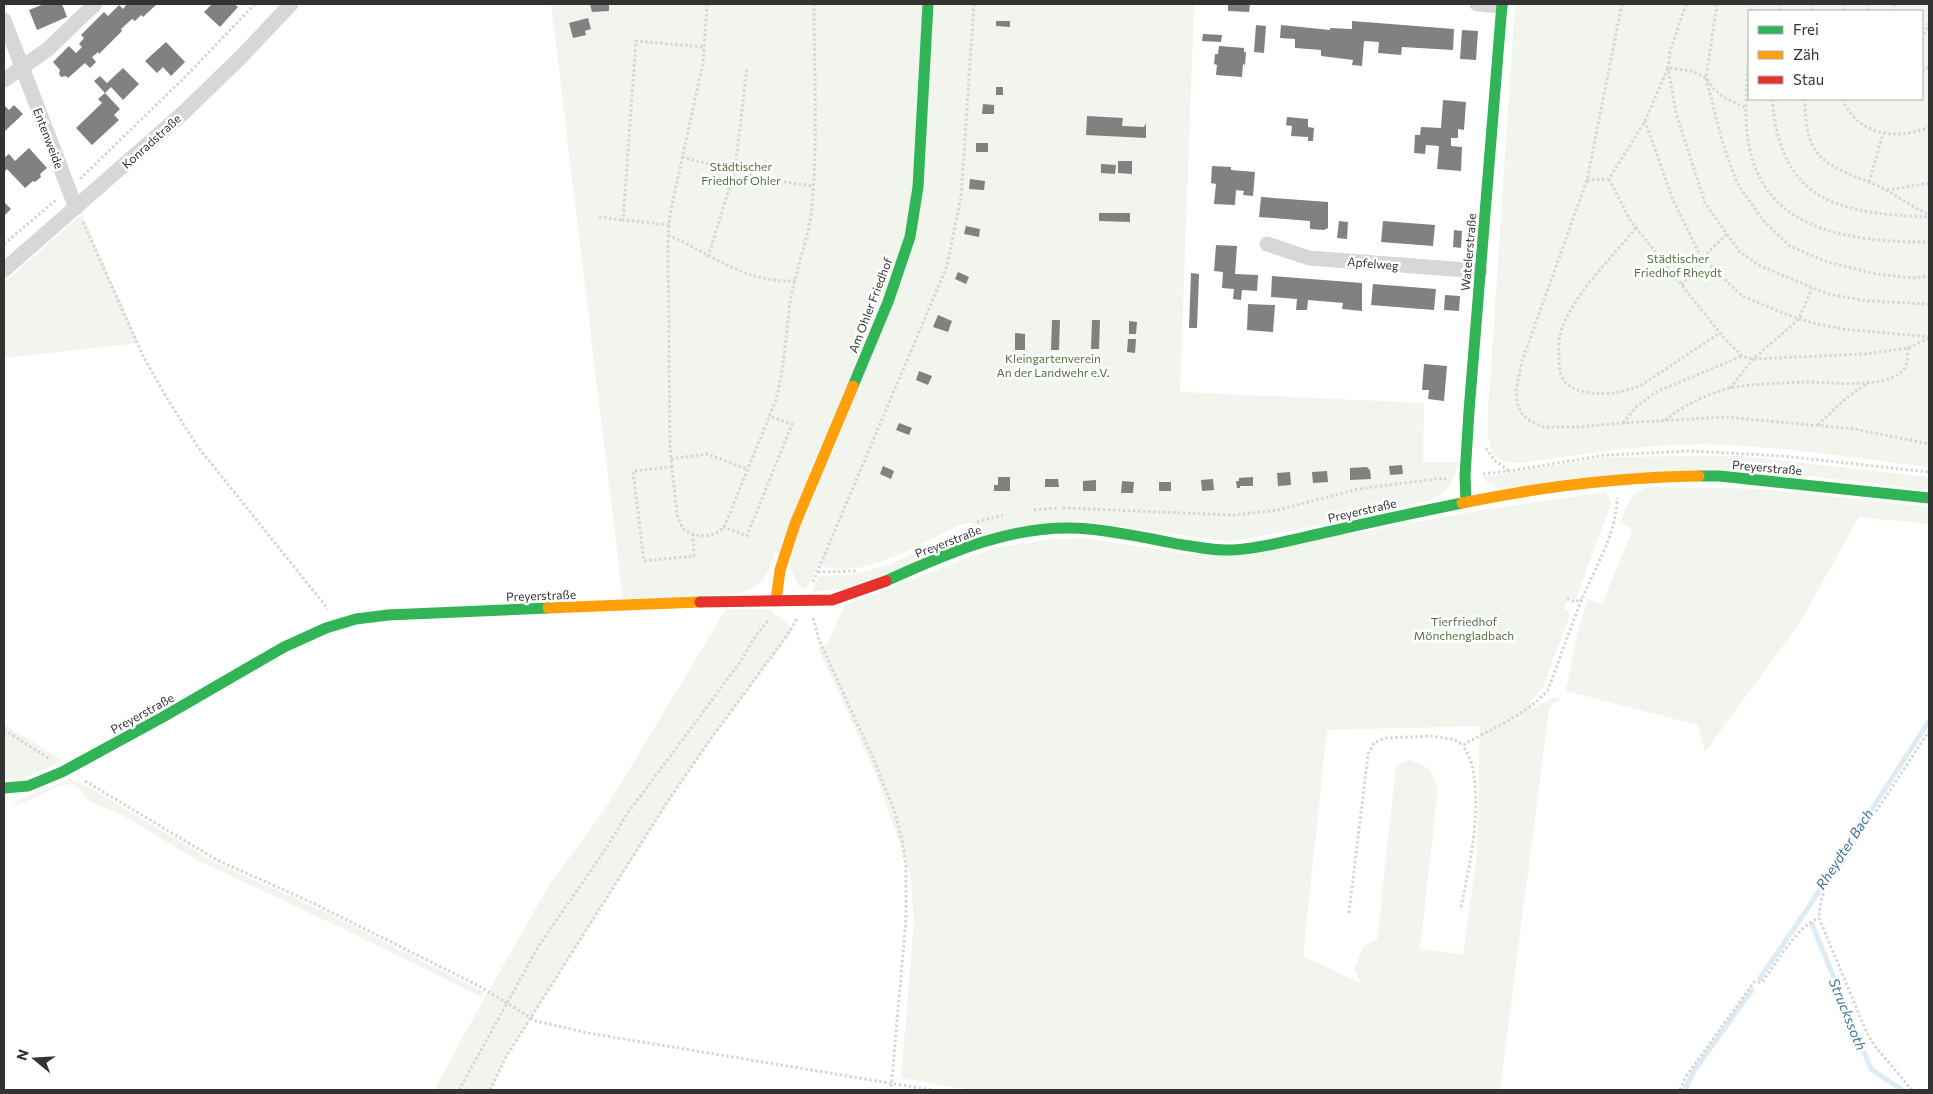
<svg xmlns="http://www.w3.org/2000/svg" width="1933" height="1094" viewBox="0 0 1933 1094" font-family="Commissioner,sans-serif">
<style>
.green{fill:#f1f5ed;fill-rule:evenodd}
.lines{fill:none;stroke-linecap:round;stroke-linejoin:round}
.stream{stroke:#ddebf3;stroke-width:5}
.building{fill:#818181}
.path{stroke:#d6d6d6;stroke-width:3;stroke-dasharray:2.5 2.5;stroke-linecap:butt}
.street{stroke:#d7d7d7;stroke-width:15}
.fast{stroke:#30b455;stroke-width:11}
.slow{stroke:#ff9f0a;stroke-width:11}
.jam{stroke:#e5322d;stroke-width:11}
.labels{text-anchor:middle;dominant-baseline:central;stroke-width:5;stroke-linejoin:round;paint-order:stroke}
.street-label{font-size:12px;fill:#333;stroke:#fff}
.park-label{font-size:12px;fill:#56703f;stroke:#fff}
.water-label{font-size:14px;font-style:italic;fill:#3f7597;stroke:#fff}
</style>
<rect width="100%" height="100%" fill="#fff"/>
<!-- green -->
<g class="green">
<path d="M551,4H1194L1180,392L1424,403L1423,462H1459C1454,480 1448,493 1430,500L1337,522L1229,542L1079,520L853,587L813,592V589L819,576L854,574L871,570L893,563L976,523C963,521 952,529 940,535C904,552 860,579 819,565L806,590C793,585 796,576 790,567C785,562 780,557 775,552C772,567 765,581 751,589C732,601 648,598 621,599L622,593Z"/>
<path d="M1515,4H1929V467C1860,459 1790,447 1720,445C1653,442 1586,454 1519,463C1512,463 1502,462 1496,457C1483,446 1489,400 1490,383ZM1749,11H1922V99H1749Z"/>
<path d="M82,214L139,343L4,358V283Z"/>
<path d="M1740,456L1929,477V490L1782,473L1496,488L1487,482L1483,477L1607,457Z"/>
<path d="M1654,487L1764,489L1929,507V524L1859,517L1799,624L1705,752L1698,725L1566,691L1578,630L1588,599L1602,604L1633,529L1620,523C1628,505 1630,488 1654,487Z"/>
<path d="M1605,492L1610,498L1611,504L1575,601L1567,598L1564,609L1571,612L1543,687L1536,697L1530,701L1532,708L1554,698H1560L1549,709L1500,1090H970L901,1078L914,921L910,873L875,773L818,648L827,644L845,605L994,548L1054,539L1084,538L1188,554L1367,531L1483,510ZM1480,726L1477,855L1463,955L1420,949L1438,790C1432,771 1429,765 1409,760L1396,766L1377,940L1364,946L1359,957L1355,968L1360,983L1303,956L1327,730Z"/>
<path d="M726,609H772L773,612L794,629L710,740L663,810L506,1057L490,1090H435L461,1040L548,887L607,806Z"/>
<path d="M4,724L63,761L21,779H4Z"/>
<path d="M70,779L85,785L218,864L328,913L484,992L482,997L477,995L352,933L193,858L124,816L89,801L76,785C58,780 33,805 12,804L24,797Z"/>
</g>
<g class="lines">
<!-- stream -->
<g class="stream">
<path d="M1812,924L1871,1069L1902,1090"/>
<path d="M1760,978L1806,911L1929,721"/>
<path d="M1685,1090L1694,1071L1752,990"/>
</g>
</g>
<!-- building -->
<g class="building">
<path d="M44,4H62L67,17L37,30L29,10Z"/>
<path d="M127,4H157L143,17L141,15L135,21L132,19L121,29L122,31L99,54L98,52L92,57L96,62L90,68L85,63L68,78L66,76L61,77L59,74L60,70L53,62L69,46L76,53L82,47L79,44L84,38L81,35L104,12L108,16L119,5L123,9Z"/>
<path d="M212,4H234L238,7L220,27L204,12Z"/>
<path d="M590,4H609V11L592,12Z"/>
<path d="M1228,4H1250L1249,12L1228,11Z"/>
<path d="M588,18L591,29L585,31L586,35L573,38L569,23Z"/>
<path d="M996,21H1010V27L996,26Z"/>
<path d="M1352,21L1454,29L1453,50L1402,47L1401,55L1378,53L1379,42L1364,41L1362,66L1352,65L1353,60L1321,56V50L1295,48V39L1280,38L1281,25L1330,30V28L1352,29Z"/>
<path d="M1256,25L1266,26L1264,53L1254,52Z"/>
<path d="M1462,30L1478,31L1476,60L1460,59Z"/>
<path d="M1203,34L1222,35L1221,42L1202,41Z"/>
<path d="M166,42L185,62L171,76L163,67L157,73L145,61Z"/>
<path d="M1219,46L1244,48V52H1246L1245,65L1243,64L1242,77L1216,75L1217,65L1214,64L1215,54H1218Z"/>
<path d="M123,68L139,84L123,100L111,87L105,93L94,81L100,76L107,83Z"/>
<rect x="996" y="87" width="7" height="8"/>
<path d="M105,93L120,109L114,115L119,120L92,145L76,128L102,103L98,99Z"/>
<path d="M1443,100L1466,102L1464,130L1458,129V138H1451V146L1462,147L1461,171L1437,169L1439,146L1426,145L1425,154L1414,153L1415,135H1420L1421,127L1441,128Z"/>
<path d="M983,104L994,105V114H982Z"/>
<path d="M4,105L9,110L14,105L23,114L4,132Z"/>
<path d="M1087,116L1123,118L1122,126L1144,127L1146,123V138L1086,135Z"/>
<path d="M1287,117L1308,119V127L1314,128L1313,141H1308V137L1291,136L1292,126L1286,125Z"/>
<rect x="976" y="143" width="12" height="9"/>
<path d="M29,148L47,168L40,174L41,177L35,182L33,181L25,188L7,169L4,172V158L9,154L15,161Z"/>
<path d="M1118,161H1132V174L1118,173Z"/>
<path d="M1101,164L1116,165L1115,174L1101,173Z"/>
<path d="M1212,166L1231,167V170L1255,172L1253,196L1243,195L1244,191L1236,190L1235,205L1214,204L1216,184L1211,183Z"/>
<path d="M970,179L985,181L984,190L969,189Z"/>
<path d="M1261,197L1328,202V228L1324,230L1310,229V221L1259,217Z"/>
<path d="M4,202L11,209L4,216Z"/>
<path d="M1099,213H1130V222L1099,221Z"/>
<path d="M1339,221L1348,222L1347,239L1337,238Z"/>
<path d="M1383,221L1435,225L1433,246L1381,242Z"/>
<path d="M966,226L980,229L979,237L964,234Z"/>
<path d="M1454,230L1462,231L1461,248L1453,247Z"/>
<path d="M1216,245L1237,246L1235,274L1258,275L1257,291L1242,290L1241,300L1233,299L1234,289L1222,288L1223,272L1214,271Z"/>
<path d="M958,272L969,277L966,284L955,279Z"/>
<path d="M1191,273L1199,274L1197,328H1189Z"/>
<path d="M1272,276L1362,283V311L1342,309L1343,303L1308,300L1307,310H1296L1297,299L1271,297Z"/>
<path d="M1373,284L1436,289L1434,310L1371,305Z"/>
<path d="M1445,295L1460,296L1459,311L1444,310Z"/>
<path d="M1248,304L1275,305L1273,332L1247,330Z"/>
<path d="M938,315L952,321L948,332L933,327Z"/>
<path d="M1052,320H1060L1059,350H1051Z"/>
<path d="M1092,320H1100L1099,349H1091Z"/>
<path d="M1129,321L1137,322L1136,334H1129Z"/>
<path d="M1015,333L1025,334V350H1015Z"/>
<path d="M1128,339H1136L1135,353L1127,352Z"/>
<path d="M1424,364L1447,366L1444,401L1428,399L1429,390H1422Z"/>
<path d="M919,371L932,376L928,385L916,380Z"/>
<path d="M899,423L912,428L909,435L896,430Z"/>
<path d="M1402,465L1403,474L1390,475L1389,466Z"/>
<path d="M883,466L894,471L891,479L880,474Z"/>
<path d="M1367,467L1370,470L1371,479L1350,480V468Z"/>
<path d="M1327,471L1328,482L1313,483L1312,472Z"/>
<path d="M1290,472L1291,485L1278,486L1277,473Z"/>
<path d="M998,477H1010V491H994V485H998Z"/>
<path d="M1253,477V486H1240V488H1237L1236,481H1239V478Z"/>
<path d="M1045,479H1058L1059,487H1045Z"/>
<path d="M1213,479L1214,490L1202,491L1201,480Z"/>
<path d="M1096,480V491H1083V481Z"/>
<path d="M1122,481L1134,482L1133,493H1121Z"/>
<rect x="1159" y="482" width="12" height="9"/>
</g>
<g class="lines">
<!-- path -->
<g class="path">
<path d="M707,4L703,63L670,214L668,238L670,450L677,515L683,529C697,538 715,539 725,525L776,400C784,368 786,335 790,303C795,270 809,239 812,206C818,139 814,71 814,4"/>
<path d="M1622,4L1587,180L1522,361L1516,391L1517,403L1522,414L1530,421L1544,427H1575L1623,423L1725,417L1855,429L1929,444"/>
<path d="M1686,4L1670,52L1668,68L1676,113L1705,203L1739,251L1758,265L1828,294L1867,301L1929,304"/>
<path d="M1717,4L1706,78L1722,141L1737,183L1762,219L1790,246L1827,262L1876,274L1913,278L1929,276"/>
<path d="M1751,11L1752,4"/>
<path d="M1779,11L1780,4"/>
<path d="M1811,11L1812,4"/>
<path d="M1843,11L1844,4"/>
<path d="M1868,11L1869,4"/>
<path d="M1893,11L1895,4"/>
<path d="M1922,39L1929,22"/>
<path d="M1749,44C1748,81 1741,122 1752,158C1774,235 1861,242 1929,242"/>
<path d="M1922,71L1929,67"/>
<path d="M1772,99C1781,203 1838,213 1929,217"/>
<path d="M1805,99C1805,117 1806,143 1821,157C1835,171 1864,179 1882,188C1898,196 1913,207 1929,215"/>
<path d="M1843,99C1856,135 1897,141 1929,127"/>
<path d="M1645,121L1673,200L1700,255L1742,296L1788,315L1817,324L1843,329L1929,337"/>
<path d="M682,157L765,179L813,186"/>
<path d="M80,179L188,74L255,4"/>
<path d="M1609,179L1630,220L1724,338L1742,356L1753,359L1865,354L1908,348L1929,338"/>
<path d="M1587,180L1609,179L1645,121L1668,68L1692,71L1706,78L1714,89L1723,97L1746,108"/>
<path d="M1869,182L1883,134"/>
<path d="M1887,190L1929,183"/>
<path d="M599,217L623,220"/>
<path d="M83,222L143,356L168,400L198,447L328,609"/>
<path d="M669,225L623,220L636,41L704,47"/>
<path d="M1636,228C1611,258 1579,289 1563,325C1559,335 1558,349 1559,359C1559,366 1560,376 1564,381C1572,392 1598,395 1611,393C1621,392 1631,389 1640,386L1720,333"/>
<path d="M668,235C712,254 744,283 795,281"/>
<path d="M4,244L57,199"/>
<path d="M708,257L735,170L747,67"/>
<path d="M1682,285L1702,258L1727,234"/>
<path d="M1730,388L1753,359L1799,319L1812,288"/>
<path d="M1665,420C1684,405 1707,394 1730,388C1752,384 1780,383 1803,382C1829,382 1880,389 1900,373C1908,367 1908,357 1908,348"/>
<path d="M1623,423L1637,406L1656,392L1742,356"/>
<path d="M1818,425L1845,399L1869,382"/>
<path d="M1486,448L1494,460L1509,471"/>
<path d="M671,459L707,454L747,469"/>
<path d="M672,467L633,471L644,561L694,556L693,534"/>
<path d="M1483,474L1510,471L1606,455L1691,451L1782,456L1929,472"/>
<path d="M1063,508L1234,515L1278,510L1358,489L1444,478L1447,481"/>
<path d="M1034,510L1057,508"/>
<path d="M977,522L1003,515"/>
<path d="M723,527L747,536L792,424L769,416"/>
<path d="M818,572L856,571"/>
<path d="M813,582L947,266L961,197L974,4"/>
<path d="M1567,599L1575,602L1582,599"/>
<path d="M813,618L819,640L874,760L895,813L902,840L906,866V919L891,1090"/>
<path d="M4,730L50,759"/>
<path d="M85,781L217,860L313,903L479,986L536,1021L588,1033L932,1090"/>
<path d="M1461,907C1470,863 1481,815 1473,770C1472,761 1467,753 1463,745"/>
<path d="M1349,913L1368,754L1374,743L1385,738L1433,736L1455,740L1463,745C1491,729 1526,715 1548,690C1559,660 1570,629 1582,599C1595,567 1617,533 1617,498"/>
<path d="M459,1090L538,947L605,850L627,814L741,661L756,635L769,620"/>
<path d="M490,1090L506,1057L668,801L710,740L788,634L797,618"/>
<path d="M1680,1090L1687,1075L1754,982H1762C1776,964 1797,926 1819,918"/>
<path d="M1912,1090L1874,1045L1866,1031L1819,918L1820,906L1824,891L1929,731"/>
</g>
<!-- street -->
<g class="street">
<path d="M1477,4L1501,6"/>
<path d="M4,20L76,208"/>
<path d="M4,80L48,49L95,4"/>
<path d="M1267,244L1309,258L1480,271"/>
<path d="M4,270L182,114L240,58L291,4"/>
</g>
<!-- fast -->
<g class="fast">
<path d="M853,386L888,302L910,237L918,187L928,4"/>
<path d="M1699,476H1719L1929,498"/>
<path d="M1466,502L1465,476L1469,411L1502,4"/>
<path d="M886,581C950,552 1017,522 1089,529C1120,532 1152,539 1183,545C1199,547 1215,551 1232,550C1265,548 1299,538 1332,531C1375,521 1418,512 1462,503"/>
<path d="M4,788L28,786L62,772L163,717L284,647L326,628L356,619L388,615L548,608"/>
</g>
<!-- slow -->
<g class="slow">
<path d="M1462,503C1540,487 1620,477 1699,476"/>
<path d="M776,601L780,570L795,524L853,386"/>
<path d="M548,608L700,602"/>
</g>
<!-- jam -->
<path class="jam" d="M700,602L832,600L886,581"/>
</g>
<g class="labels">
<!-- street labels -->
<g class="street-label">
<text transform="translate(49 138) rotate(69)">Entenweide</text>
<text transform="translate(151 141) rotate(-42)">Konradstraße</text>
<text transform="translate(1468 252) rotate(-85)">Watelerstraße</text>
<text transform="translate(1373 263) rotate(5)">Apfelweg</text>
<text transform="translate(870 305) rotate(-69)">Am Ohler Friedhof</text>
<text transform="translate(1767 467) rotate(5)">Preyerstraße</text>
<text transform="translate(1362 510) rotate(-13)">Preyerstraße</text>
<text transform="translate(948 541) rotate(-21)">Preyerstraße</text>
<text transform="translate(541 595) rotate(-2)">Preyerstraße</text>
<text transform="translate(142 713) rotate(-29)">Preyerstraße</text>
</g>
<!-- park labels -->
<g class="park-label">
<text x="741" y="166">Städtischer<tspan x="741" dy="14">Friedhof Ohler</tspan></text>
<text x="1678" y="258">Städtischer<tspan x="1678" dy="14">Friedhof Rheydt</tspan></text>
<text x="1053" y="358">Kleingartenverein<tspan x="1053" dy="14">An der Landwehr e.V.</tspan></text>
<text x="1464" y="621">Tierfriedhof<tspan x="1464" dy="14">Mönchengladbach</tspan></text>
</g>
<!-- water labels -->
<g class="water-label">
<text transform="translate(1844 849) rotate(-57)">Rheydter Bach</text>
<text transform="translate(1848 1014) rotate(68)">Struckssoth</text>
</g>
</g>
<!-- border -->
<rect width="1933" height="1094" fill="none" stroke="#333333" stroke-width="10"/>
<!-- legend -->
<rect x="1748" y="10" width="175" height="90" fill="#ffffff" stroke="#adadad"/>
<rect x="1758" y="26" width="25" height="8" fill="#30b455" stroke="#adadad"/>
<text x="1793" y="35" font-size="15" fill="#333333">Frei</text>
<rect x="1758" y="51" width="25" height="8" fill="#ff9f0a" stroke="#adadad"/>
<text x="1793" y="60" font-size="15" fill="#333333">Zäh</text>
<rect x="1758" y="76" width="25" height="8" fill="#e5322d" stroke="#adadad"/>
<text x="1793" y="85" font-size="15" fill="#333333">Stau</text>
<!-- north arrow -->
<g transform="translate(35 1059) rotate(288)" stroke="#ffffff" stroke-width="4" paint-order="stroke">
<path d="M0-4L9 19L0 12L-9 19Z" fill="#333333"/>
<text y="-8" font-size="14" font-weight="bold" text-anchor="middle" fill="#333333">N</text>
</g>
</svg>
